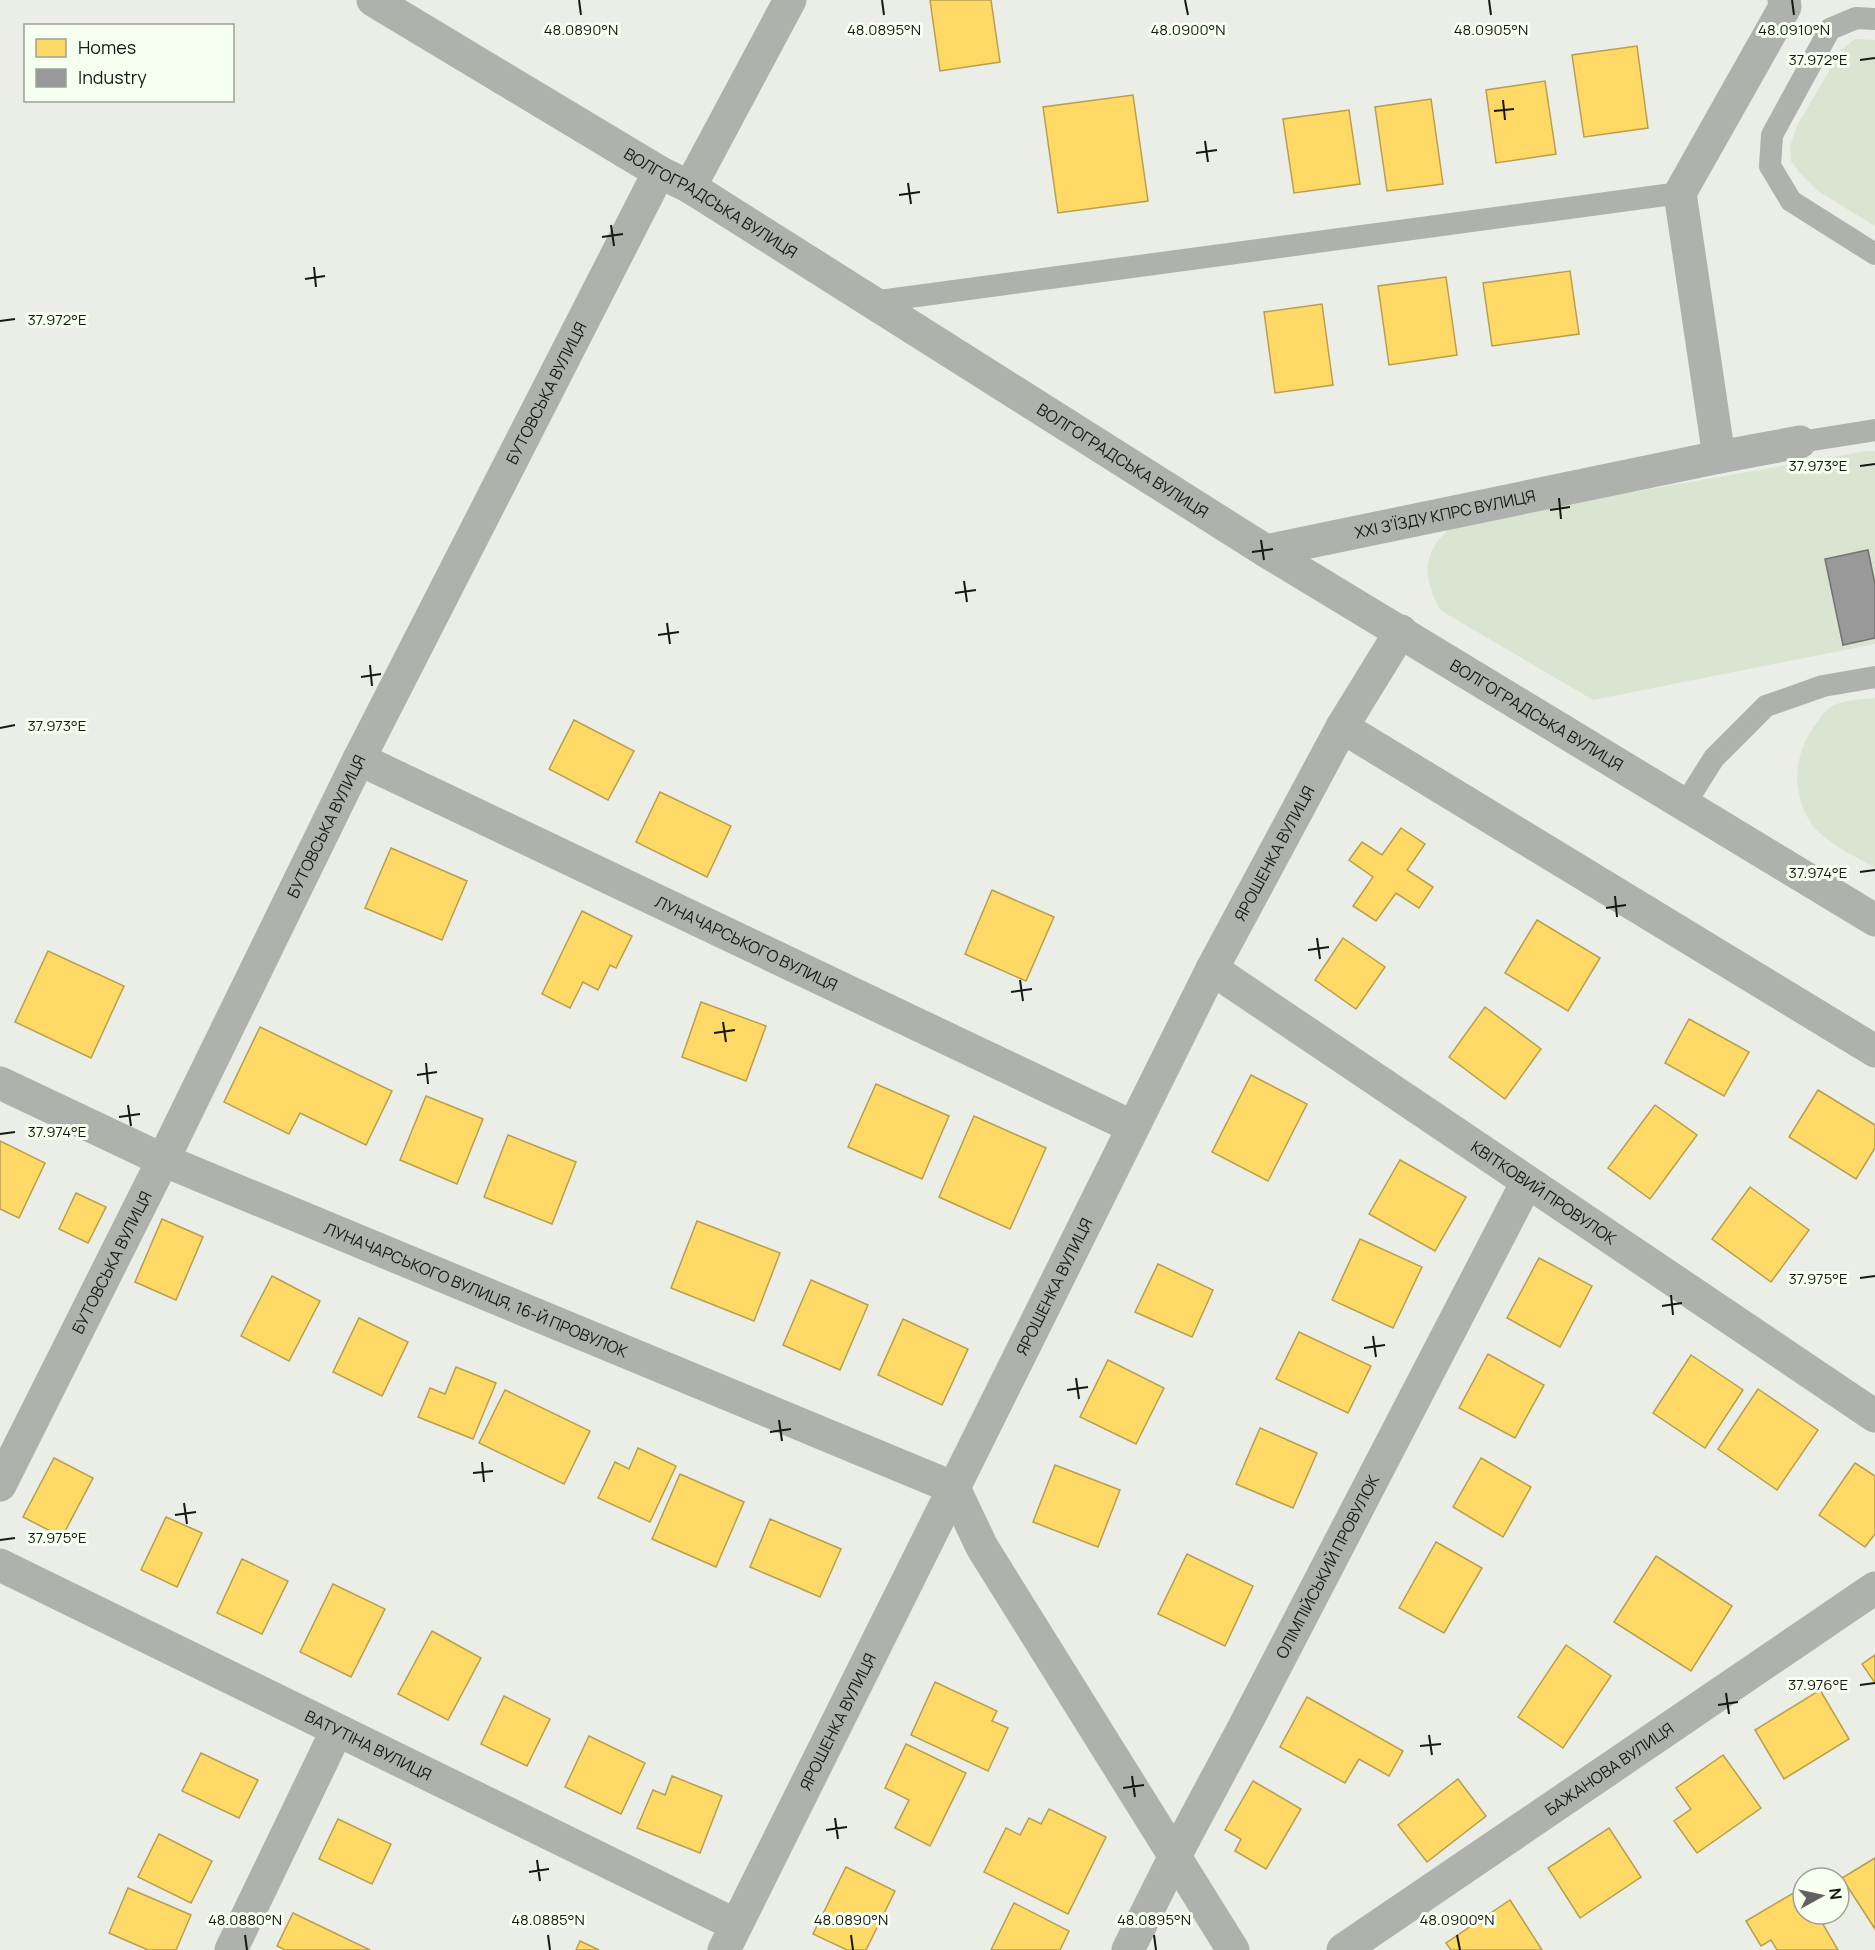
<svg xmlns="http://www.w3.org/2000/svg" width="1875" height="1950" viewBox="0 0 1875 1950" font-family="Manrope,sans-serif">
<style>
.green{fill:#dae4d1}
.homes{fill:#ffd966;stroke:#b99f4d;stroke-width:1.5}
.industry{fill:#999;stroke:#727271;stroke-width:1.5}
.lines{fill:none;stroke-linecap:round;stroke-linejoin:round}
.service{stroke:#aeb1ac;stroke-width:22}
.minor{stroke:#aeb1ac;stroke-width:33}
.ticks{fill:none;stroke:#161813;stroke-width:2}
.labels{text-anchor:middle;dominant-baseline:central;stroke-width:6;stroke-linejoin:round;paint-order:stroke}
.street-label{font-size:16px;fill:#161813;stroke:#f7fff0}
.ticks-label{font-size:15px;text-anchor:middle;fill:#161813;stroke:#f7fff0;stroke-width:6;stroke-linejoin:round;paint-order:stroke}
</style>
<rect width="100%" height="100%" fill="#eaeee6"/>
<!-- green -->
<g class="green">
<path d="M1855,39L1875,40V226L1818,191L1800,173L1791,161L1790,146L1797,126L1841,50Z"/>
<path d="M1867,451H1875V644L1593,700L1440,610C1428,587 1421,565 1437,542C1441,538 1446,531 1450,528C1455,525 1463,523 1468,521Z"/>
<path d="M1875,698V868C1855,856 1820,840 1809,820C1790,787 1795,750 1818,721C1822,715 1827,708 1834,705C1847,700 1862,699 1875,698Z"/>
</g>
<!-- homes -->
<g class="homes">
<path d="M930,0H991L1000,62L940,71Z"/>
<path d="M1637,46L1648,128L1584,137L1572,55Z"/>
<path d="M1545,81L1556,154L1496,163L1486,90Z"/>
<path d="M1133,95L1148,201L1058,213L1043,107Z"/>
<path d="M1431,99L1443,184L1387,191L1375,107Z"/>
<path d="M1349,110L1360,184L1294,193L1283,119Z"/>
<path d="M1570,271L1579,334L1492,346L1483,283Z"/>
<path d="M1446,277L1457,355L1389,365L1378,286Z"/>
<path d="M1322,304L1333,385L1275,393L1264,312Z"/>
<path d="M574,720L634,751L608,800L549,769Z"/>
<path d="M660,792L731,826L707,877L636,842Z"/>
<path d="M1401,828L1425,844L1407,870L1433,887L1419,908L1396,893L1376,921L1353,906L1373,877L1349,860L1362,842L1382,855Z"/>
<path d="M391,848L467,881L442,940L365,908Z"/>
<path d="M992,890L1054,917L1026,981L965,954Z"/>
<path d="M582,911L632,936L616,968L610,965L598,990L583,982L570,1008L542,994Z"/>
<path d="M1537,920L1600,958L1568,1011L1505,973Z"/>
<path d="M1343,938L1385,967L1356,1009L1315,980Z"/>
<path d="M48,951L124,986L91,1058L15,1022Z"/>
<path d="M701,1002L766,1026L746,1081L682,1057Z"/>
<path d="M1485,1007L1541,1049L1505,1099L1449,1057Z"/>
<path d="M1689,1019L1749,1052L1724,1096L1665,1063Z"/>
<path d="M260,1027L392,1091L366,1145L300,1113L289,1134L224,1102Z"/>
<path d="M1251,1075L1307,1104L1268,1181L1212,1152Z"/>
<path d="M876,1084L949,1116L922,1179L848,1147Z"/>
<path d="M1818,1090L1875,1125V1148L1856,1179L1789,1137Z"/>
<path d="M426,1096L483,1119L457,1184L400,1160Z"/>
<path d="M1655,1105L1697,1135L1650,1199L1608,1168Z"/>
<path d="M974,1116L1046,1148L1010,1229L939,1197Z"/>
<path d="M508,1135L576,1162L552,1224L484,1197Z"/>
<path d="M0,1141L45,1163L19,1218L0,1209Z"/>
<path d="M1400,1160L1466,1197L1435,1251L1369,1214Z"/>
<path d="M1750,1187L1809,1230L1771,1282L1712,1239Z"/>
<path d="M76,1193L106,1207L88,1243L59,1229Z"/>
<path d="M162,1219L203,1237L176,1300L135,1282Z"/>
<path d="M697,1221L780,1253L754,1321L671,1288Z"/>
<path d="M1360,1239L1422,1267L1393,1328L1332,1300Z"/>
<path d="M1539,1258L1592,1286L1560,1347L1507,1318Z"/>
<path d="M1158,1264L1213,1290L1192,1337L1135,1312Z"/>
<path d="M272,1276L320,1301L289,1361L241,1336Z"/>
<path d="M811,1280L868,1305L840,1370L783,1345Z"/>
<path d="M359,1318L408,1342L382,1396L333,1372Z"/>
<path d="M903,1319L968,1349L942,1405L878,1375Z"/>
<path d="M1299,1332L1371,1366L1348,1413L1276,1379Z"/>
<path d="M1488,1354L1544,1385L1515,1438L1459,1408Z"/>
<path d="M1691,1355L1743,1390L1705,1448L1653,1413Z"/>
<path d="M1108,1360L1164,1388L1136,1444L1080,1417Z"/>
<path d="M456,1367L496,1383L473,1439L418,1417L430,1388L445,1394Z"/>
<path d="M1758,1389L1818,1430L1777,1490L1718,1449Z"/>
<path d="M505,1390L590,1431L564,1484L479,1443Z"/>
<path d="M1260,1428L1317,1453L1293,1508L1236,1484Z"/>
<path d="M638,1448L676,1466L650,1522L598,1498L615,1462L629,1469Z"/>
<path d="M54,1458L93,1478L62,1537L23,1517Z"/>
<path d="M1481,1458L1531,1487L1503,1537L1453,1507Z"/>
<path d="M1855,1463L1875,1476V1534L1865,1547L1819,1515Z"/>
<path d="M1055,1465L1120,1490L1098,1547L1033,1522Z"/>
<path d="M680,1474L744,1502L716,1567L652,1539Z"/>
<path d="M166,1517L202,1533L177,1587L141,1570Z"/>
<path d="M770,1519L841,1549L820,1597L750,1567Z"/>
<path d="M1436,1542L1482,1568L1444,1633L1399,1608Z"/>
<path d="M1187,1554L1253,1586L1225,1646L1158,1614Z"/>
<path d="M1656,1556L1732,1606L1691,1671L1614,1622Z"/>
<path d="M242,1559L288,1581L262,1634L217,1613Z"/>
<path d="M333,1584L385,1609L351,1677L300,1652Z"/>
<path d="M432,1631L481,1658L448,1720L398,1694Z"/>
<path d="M1566,1645L1611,1676L1563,1748L1518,1717Z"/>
<path d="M1875,1655V1683L1862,1664Z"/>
<path d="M935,1682L997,1711L992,1721L1008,1728L988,1771L911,1735Z"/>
<path d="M1820,1690L1849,1739L1784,1779L1755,1730Z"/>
<path d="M504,1696L550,1719L527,1766L481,1744Z"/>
<path d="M1307,1697L1403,1751L1389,1776L1359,1759L1345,1783L1280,1747Z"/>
<path d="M589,1736L645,1763L621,1814L565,1787Z"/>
<path d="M906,1744L966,1773L930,1846L895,1828L909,1800L885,1788Z"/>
<path d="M201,1753L258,1780L239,1818L182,1791Z"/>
<path d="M1723,1755L1761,1808L1697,1853L1674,1821L1691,1809L1676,1788Z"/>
<path d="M672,1776L722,1796L700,1853L637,1828L653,1790L665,1795Z"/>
<path d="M1458,1779L1486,1816L1427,1862L1398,1825Z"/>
<path d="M1253,1781L1301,1809L1266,1869L1235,1851L1241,1839L1225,1830Z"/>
<path d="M1049,1809L1106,1837L1068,1914L984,1872L1006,1828L1020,1835L1029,1818L1041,1824Z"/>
<path d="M338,1819L391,1844L372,1884L319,1859Z"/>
<path d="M1609,1828L1641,1877L1580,1918L1548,1868Z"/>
<path d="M159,1834L212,1861L191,1903L138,1877Z"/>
<path d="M1875,1858V1929L1842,1878Z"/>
<path d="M846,1867L895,1891L866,1950H847L813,1934Z"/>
<path d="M128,1888L191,1915L176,1950H148L109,1933Z"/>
<path d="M1802,1888L1803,1914H1817L1838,1950H1777L1771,1940L1761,1946L1746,1921Z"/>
<path d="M1510,1900L1542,1950H1451L1446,1943Z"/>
<path d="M1014,1903L1069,1931L1060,1950H991Z"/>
<path d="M293,1913L370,1950H285L277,1946Z"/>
<path d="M580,1941L599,1950H576Z"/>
</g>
<!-- industry -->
<path class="industry" d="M1868,550L1875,584V638L1843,645L1825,559Z"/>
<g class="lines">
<!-- service -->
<g class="service">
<path d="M1875,19L1856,18L1830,29L1772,135L1770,166L1791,201L1875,254"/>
<path d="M872,302L1680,193"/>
<path d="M1800,442L1875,430"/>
<path d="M1685,804L1714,758L1766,706L1823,686L1875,677"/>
</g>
<!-- minor -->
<g class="minor">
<path id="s1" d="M373,0L659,172L690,187L1266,551L1875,920"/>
<path d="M690,187L790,0"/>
<path d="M1719,457L1680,193L1785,7L1784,0"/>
<path id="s2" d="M1266,551L1719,457L1800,442"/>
<path d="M1342,727L1875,1051"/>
<path id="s3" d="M359,759L1133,1127"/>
<path id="s4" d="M1212,969L1875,1416"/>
<path id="s5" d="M0,1083L163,1160L954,1488L982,1547L1233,1950"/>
<path id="s6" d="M0,1485L163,1160L359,759L659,172"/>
<path id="s7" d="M0,1565L736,1925"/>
<path d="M231,1950L337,1730"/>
<path id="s8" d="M724,1950L1212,969L1342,727L1401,631"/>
<path id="s9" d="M1128,1950L1175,1856L1243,1729L1527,1182"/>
<path id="s10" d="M1343,1950L1875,1588"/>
</g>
</g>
<!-- ticks -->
<path class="ticks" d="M579,0L581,15M882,0L884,15M1185,0L1188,15M1489,0L1491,15M1792,0L1794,15M1860,60L1875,58M1503,100L1505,120M1494,111L1514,109M1205,141L1208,162M1196,153L1217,150M908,183L911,204M899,195L920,192M611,225L614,246M602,237L623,234M314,267L316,287M305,279L325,276M0,321L15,319M1860,466L1875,464M1559,498L1561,519M1550,510L1570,507M1261,540L1264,560M1252,552L1273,549M964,581L967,602M955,593L976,590M667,623L670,644M658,635L679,632M370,665L372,686M361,677L381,674M0,728L15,725M1860,872L1875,870M1615,896L1617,917M1606,908L1626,905M1317,938L1320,959M1308,950L1329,947M1020,980L1023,1001M1011,992L1032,989M723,1022L726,1042M714,1033L735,1030M426,1063L428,1084M417,1075L437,1072M128,1105L131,1126M119,1117L140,1114M0,1134L15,1132M1860,1278L1875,1276M1671,1295L1673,1315M1662,1306L1682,1303M1373,1336L1376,1357M1364,1348L1385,1345M1076,1378L1079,1399M1067,1390L1088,1387M779,1420L782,1441M770,1432L791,1429M482,1462L484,1482M473,1473L493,1471M184,1503L187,1524M175,1515L196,1512M0,1540L15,1538M1860,1685L1875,1683M1726,1693L1729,1714M1718,1705L1738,1702M1429,1735L1432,1755M1420,1746L1441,1744M1132,1776L1135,1797M1123,1788L1144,1785M835,1818L838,1839M826,1830L847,1827M537,1860L540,1881M529,1872L549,1869M245,1935L247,1950M548,1935L550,1950M851,1935L853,1950M1154,1935L1156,1950M1457,1935L1460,1950"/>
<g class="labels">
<!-- street labels -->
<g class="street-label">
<text stroke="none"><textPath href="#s1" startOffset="394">ВОЛГОГРАДСЬКА ВУЛИЦЯ</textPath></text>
<text stroke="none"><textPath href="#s6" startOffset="1221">БУТОВСЬКА ВУЛИЦЯ</textPath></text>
<text stroke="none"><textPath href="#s1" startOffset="880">ВОЛГОГРАДСЬКА ВУЛИЦЯ</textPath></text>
<text stroke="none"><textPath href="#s2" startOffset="183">XXI З’ЇЗДУ КПРС ВУЛИЦЯ</textPath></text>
<text stroke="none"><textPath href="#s1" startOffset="1366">ВОЛГОГРАДСЬКА ВУЛИЦЯ</textPath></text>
<text stroke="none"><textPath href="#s6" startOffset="735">БУТОВСЬКА ВУЛИЦЯ</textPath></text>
<text stroke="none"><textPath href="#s8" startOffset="1227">ЯРОШЕНКА ВУЛИЦЯ</textPath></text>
<text stroke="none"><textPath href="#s3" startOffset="429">ЛУНАЧАРСЬКОГО ВУЛИЦЯ</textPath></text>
<text stroke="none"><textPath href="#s4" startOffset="400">КВІТКОВИЙ ПРОВУЛОК</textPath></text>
<text stroke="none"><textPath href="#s6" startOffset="249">БУТОВСЬКА ВУЛИЦЯ</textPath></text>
<text stroke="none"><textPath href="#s8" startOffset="741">ЯРОШЕНКА ВУЛИЦЯ</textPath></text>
<text stroke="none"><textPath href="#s5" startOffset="519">ЛУНАЧАРСЬКОГО ВУЛИЦЯ, 16-Й ПРОВУЛОК</textPath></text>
<text stroke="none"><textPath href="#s9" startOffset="432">ОЛІМПІЙСЬКИЙ ПРОВУЛОК</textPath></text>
<text stroke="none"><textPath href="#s8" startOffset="255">ЯРОШЕНКА ВУЛИЦЯ</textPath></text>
<text stroke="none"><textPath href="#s7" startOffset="410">ВАТУТІНА ВУЛИЦЯ</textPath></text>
<text stroke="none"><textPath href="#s10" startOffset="322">БАЖАНОВА ВУЛИЦЯ</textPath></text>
</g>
</g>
<g class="ticks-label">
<text x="581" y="35">48.0890°N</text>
<text x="884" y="35">48.0895°N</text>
<text x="1188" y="35">48.0900°N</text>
<text x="1491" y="35">48.0905°N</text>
<text x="1794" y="35">48.0910°N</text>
<text x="1818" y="65">37.972°E</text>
<text x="57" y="325">37.972°E</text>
<text x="1818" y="471">37.973°E</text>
<text x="57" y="731">37.973°E</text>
<text x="1818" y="878">37.974°E</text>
<text x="57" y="1137">37.974°E</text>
<text x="1818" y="1284">37.975°E</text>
<text x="57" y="1543">37.975°E</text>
<text x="1818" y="1690">37.976°E</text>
<text x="245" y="1925">48.0880°N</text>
<text x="548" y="1925">48.0885°N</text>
<text x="851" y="1925">48.0890°N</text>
<text x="1154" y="1925">48.0895°N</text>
<text x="1457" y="1925">48.0900°N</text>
</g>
<!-- legend -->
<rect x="24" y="24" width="210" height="78" fill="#f7fff0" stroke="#9da398" stroke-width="1.5"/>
<rect x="36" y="39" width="30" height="18" fill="#ffd966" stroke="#9da398" stroke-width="1.5"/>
<text x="78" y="54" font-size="18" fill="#161813">Homes</text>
<rect x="36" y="69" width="30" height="18" fill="#999999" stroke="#9da398" stroke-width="1.5"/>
<text x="78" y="84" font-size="18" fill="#161813">Industry</text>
<!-- north arrow -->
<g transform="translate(1821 1896) rotate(82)"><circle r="28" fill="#f7fff0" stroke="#9da398" stroke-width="1.5"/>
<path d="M0-4.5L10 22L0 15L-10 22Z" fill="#60635d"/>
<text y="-9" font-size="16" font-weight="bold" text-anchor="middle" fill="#161813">N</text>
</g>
</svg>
